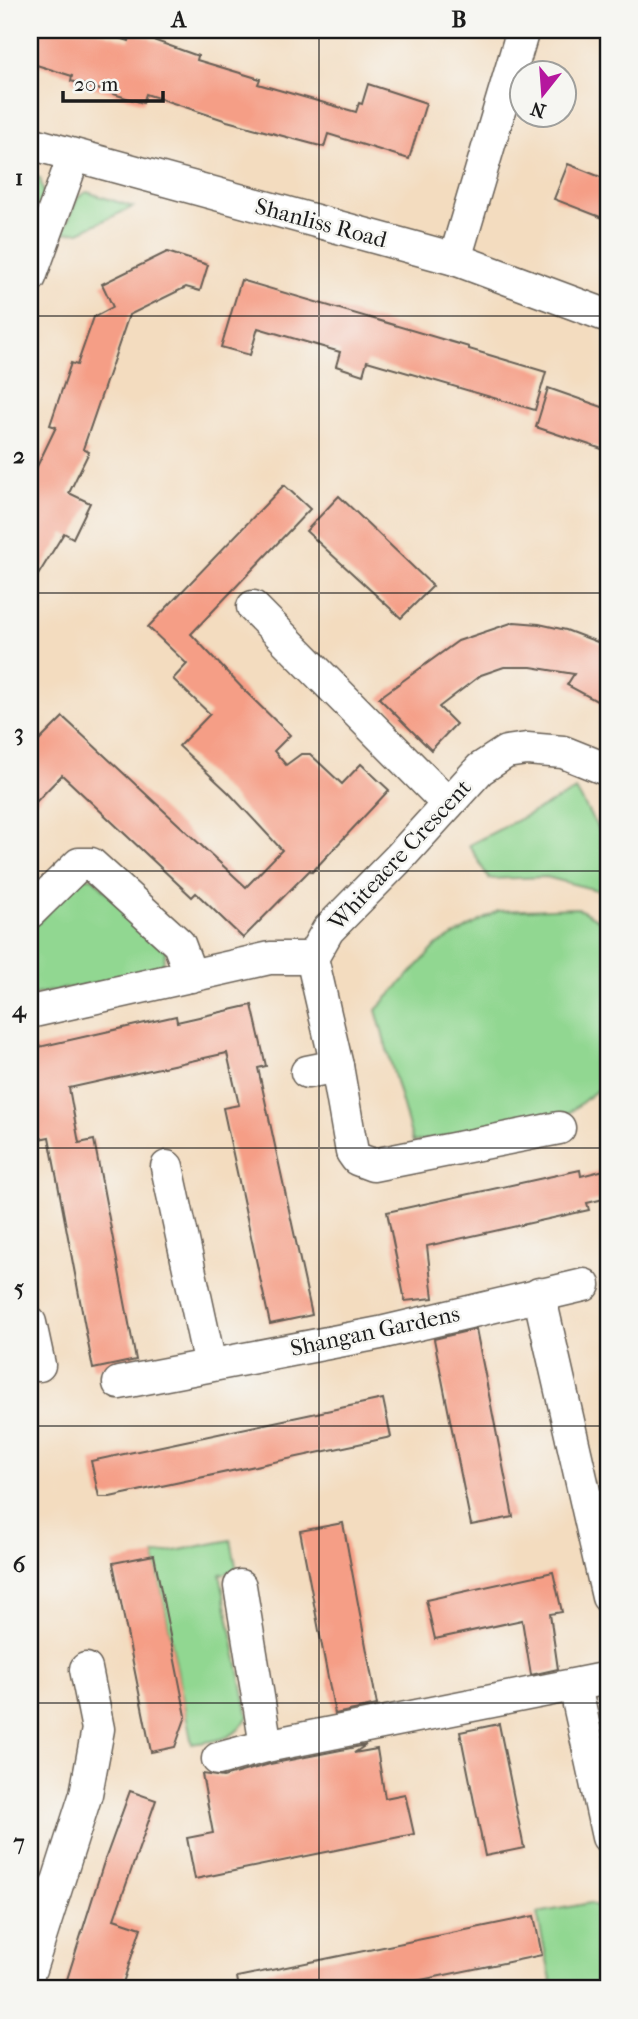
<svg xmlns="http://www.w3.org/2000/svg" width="638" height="2019" viewBox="0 0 638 2019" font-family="'IM FELL French Canon',serif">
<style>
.green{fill:#91d791;stroke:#567a56;stroke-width:2}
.building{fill:#f59e86}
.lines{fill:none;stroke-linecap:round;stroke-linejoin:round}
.street-casing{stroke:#675f55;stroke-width:35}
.street{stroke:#fff;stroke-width:32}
.grid{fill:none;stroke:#1c1c1c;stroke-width:2;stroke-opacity:0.55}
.labels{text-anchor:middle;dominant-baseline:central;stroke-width:5;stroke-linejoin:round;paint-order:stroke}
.street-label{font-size:23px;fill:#1c1c1c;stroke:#f6f6f2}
.neatline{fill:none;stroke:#1c1c1c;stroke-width:2.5}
.grid-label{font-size:23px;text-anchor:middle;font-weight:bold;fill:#1c1c1c}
</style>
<rect width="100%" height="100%" fill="#f6f6f2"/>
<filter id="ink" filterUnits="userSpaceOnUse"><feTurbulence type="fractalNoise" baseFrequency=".0143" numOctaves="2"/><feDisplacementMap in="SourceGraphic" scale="14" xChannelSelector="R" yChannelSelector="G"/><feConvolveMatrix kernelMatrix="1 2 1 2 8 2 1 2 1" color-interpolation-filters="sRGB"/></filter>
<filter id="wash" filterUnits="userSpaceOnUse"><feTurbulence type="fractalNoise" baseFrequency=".00686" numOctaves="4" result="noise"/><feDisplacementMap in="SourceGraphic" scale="28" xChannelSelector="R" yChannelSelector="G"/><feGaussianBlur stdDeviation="1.57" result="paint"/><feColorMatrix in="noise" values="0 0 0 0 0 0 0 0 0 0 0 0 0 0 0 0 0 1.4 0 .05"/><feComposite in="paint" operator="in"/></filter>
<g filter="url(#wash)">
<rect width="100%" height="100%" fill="#f3dcbf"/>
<!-- green -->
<g class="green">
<path d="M30,175L40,178L44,195L31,224Z"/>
<path d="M87,192L133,207L79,232L63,233L78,197Z"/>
<path d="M576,790L608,846V893L546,877L489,879L469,845Z"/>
<path d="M80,877L93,878L166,951L163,964L151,974L30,995V931Z"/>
<path d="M577,908L608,925V1086L601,1087L564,1117L413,1142L376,1010L437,945L498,911Z"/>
<path d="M231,1540L237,1571L220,1574L248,1716C236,1741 216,1740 192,1744L154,1555Z"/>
<path d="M590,1903L603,1911L602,1949L595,1989H553L537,1913Z"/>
</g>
<g id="blocks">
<!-- building -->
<g class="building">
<path d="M30,30H93L129,41L131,32L198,56L197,60L260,79L258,84L356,112L359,103L362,104L368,84L426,103L409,159L328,134L324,147L227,121L146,94L143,103L71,81L72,76L30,63Z"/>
<path d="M568,164L608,180V220L554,199Z"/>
<path d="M167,252L208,265L200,291L186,287L129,315L83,449L89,452L69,493L90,503L73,538L64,533L30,588V481L56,427L50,425L71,363L77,365L94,317L113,307L102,284Z"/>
<path d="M241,280L469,347V349L546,372L535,410L367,361L363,375L336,366L340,352L258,328L250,355L221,347Z"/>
<path d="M548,388L608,409V451L536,427Z"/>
<path d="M284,485L310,509L191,634L246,692L290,735L274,751L286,765L301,754H310L342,784L361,764L389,790L312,872L310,870L243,938L196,893L192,897L62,775L30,808V750L63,717L246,887L282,850L229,793L179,746L210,714L173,679L187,664L148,627Z"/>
<path d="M339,496L433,586L401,618L306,531Z"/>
<path d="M514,622L539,624L566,630L608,646V707L567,685L574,674L531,667H504L481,675L439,707L456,724L431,750L379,698L458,641Z"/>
<path d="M252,1005L266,1066L258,1068L312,1315L270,1324L223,1108L239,1105L227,1053L69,1088L79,1143L94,1140L136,1360L93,1369L49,1137L39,1139L30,1089V1049L176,1016L177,1022Z"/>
<path d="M608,1169V1198L587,1203L589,1210L427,1246L433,1298L405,1301L387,1212L580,1170L581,1176Z"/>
<path d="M476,1329L513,1517L471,1525L434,1339Z"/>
<path d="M383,1399L391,1437L110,1497H99L91,1461Z"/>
<path d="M343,1523L377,1705L335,1714L300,1531Z"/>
<path d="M154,1555L186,1716L175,1747L151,1752L113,1563Z"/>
<path d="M553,1572L562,1612L550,1614L558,1669L531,1675L522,1620L435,1639L426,1600Z"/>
<path d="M499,1724L524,1848L485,1856L460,1732Z"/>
<path d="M366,1745L354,1753L377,1749L385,1798L405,1794L414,1834L195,1879L187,1838L213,1833L202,1774L223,1777L270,1764Z"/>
<path d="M130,1791L156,1800L114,1919L141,1928L121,1989H64L103,1865Z"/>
<path d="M534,1916L542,1955L377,1989H239L237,1977Z"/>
</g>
</g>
</g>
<g filter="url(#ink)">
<use href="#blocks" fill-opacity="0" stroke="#675f55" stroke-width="2"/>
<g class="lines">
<defs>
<g id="street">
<path d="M30,143L455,259L608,316"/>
<path d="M455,259L523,30"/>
<path d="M30,277L74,156"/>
<path d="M253,607L448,804"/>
<path d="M30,912L79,864H91L179,944L191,976"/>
<path d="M30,1012L270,958H312"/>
<path d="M307,1072L337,1066"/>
<path d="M559,1128L373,1165L357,1159L352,1152L337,1066L312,958L328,930L399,858L480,769L506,752L527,749L563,752L608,770"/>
<path d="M167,1167L210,1365"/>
<path d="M539,1294L608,1597"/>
<path d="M30,1323L39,1365"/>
<path d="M119,1383L380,1333L584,1285"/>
<path d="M240,1586L266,1746"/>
<path d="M575,1686L608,1837"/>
<path d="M218,1759L266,1746L608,1678"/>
<path d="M30,1969L86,1794L98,1729L86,1669"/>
</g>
</defs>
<!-- street casing -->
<use href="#street" class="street-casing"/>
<!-- street -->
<use href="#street" class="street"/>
</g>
</g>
<!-- grid -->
<path class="grid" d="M319,30V1989M30,316H608M30,593H608M30,871H608M30,1148H608M30,1426H608M30,1703H608"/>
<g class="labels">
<!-- street labels -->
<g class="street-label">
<text transform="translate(321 223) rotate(15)">Shanliss Road</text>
<text transform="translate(400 855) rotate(-47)">Whiteacre Crescent</text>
<text transform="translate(375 1331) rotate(-12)">Shangan Gardens</text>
</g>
</g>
<!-- margin -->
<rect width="638" height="2019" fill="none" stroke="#f6f6f2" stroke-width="77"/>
<!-- north arrow -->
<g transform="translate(543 94) rotate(197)"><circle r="33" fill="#f6f6f2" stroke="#9f9f9c" stroke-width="2"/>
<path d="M0-5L12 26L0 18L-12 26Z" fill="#b5179e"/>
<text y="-10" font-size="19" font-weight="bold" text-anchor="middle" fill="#1c1c1c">N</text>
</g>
<!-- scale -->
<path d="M63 91v10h100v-10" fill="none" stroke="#1c1c1c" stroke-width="3.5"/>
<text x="74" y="91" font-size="21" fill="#1c1c1c" stroke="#f6f6f2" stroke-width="5" paint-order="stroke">20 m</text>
<rect x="38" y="38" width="562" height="1942" class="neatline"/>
<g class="grid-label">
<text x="179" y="27">A</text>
<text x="459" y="27">B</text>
<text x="19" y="185">1</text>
<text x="19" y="463">2</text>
<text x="19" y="740">3</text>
<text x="19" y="1017">4</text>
<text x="19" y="1295">5</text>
<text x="19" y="1572">6</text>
<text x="19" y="1850">7</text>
</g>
</svg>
